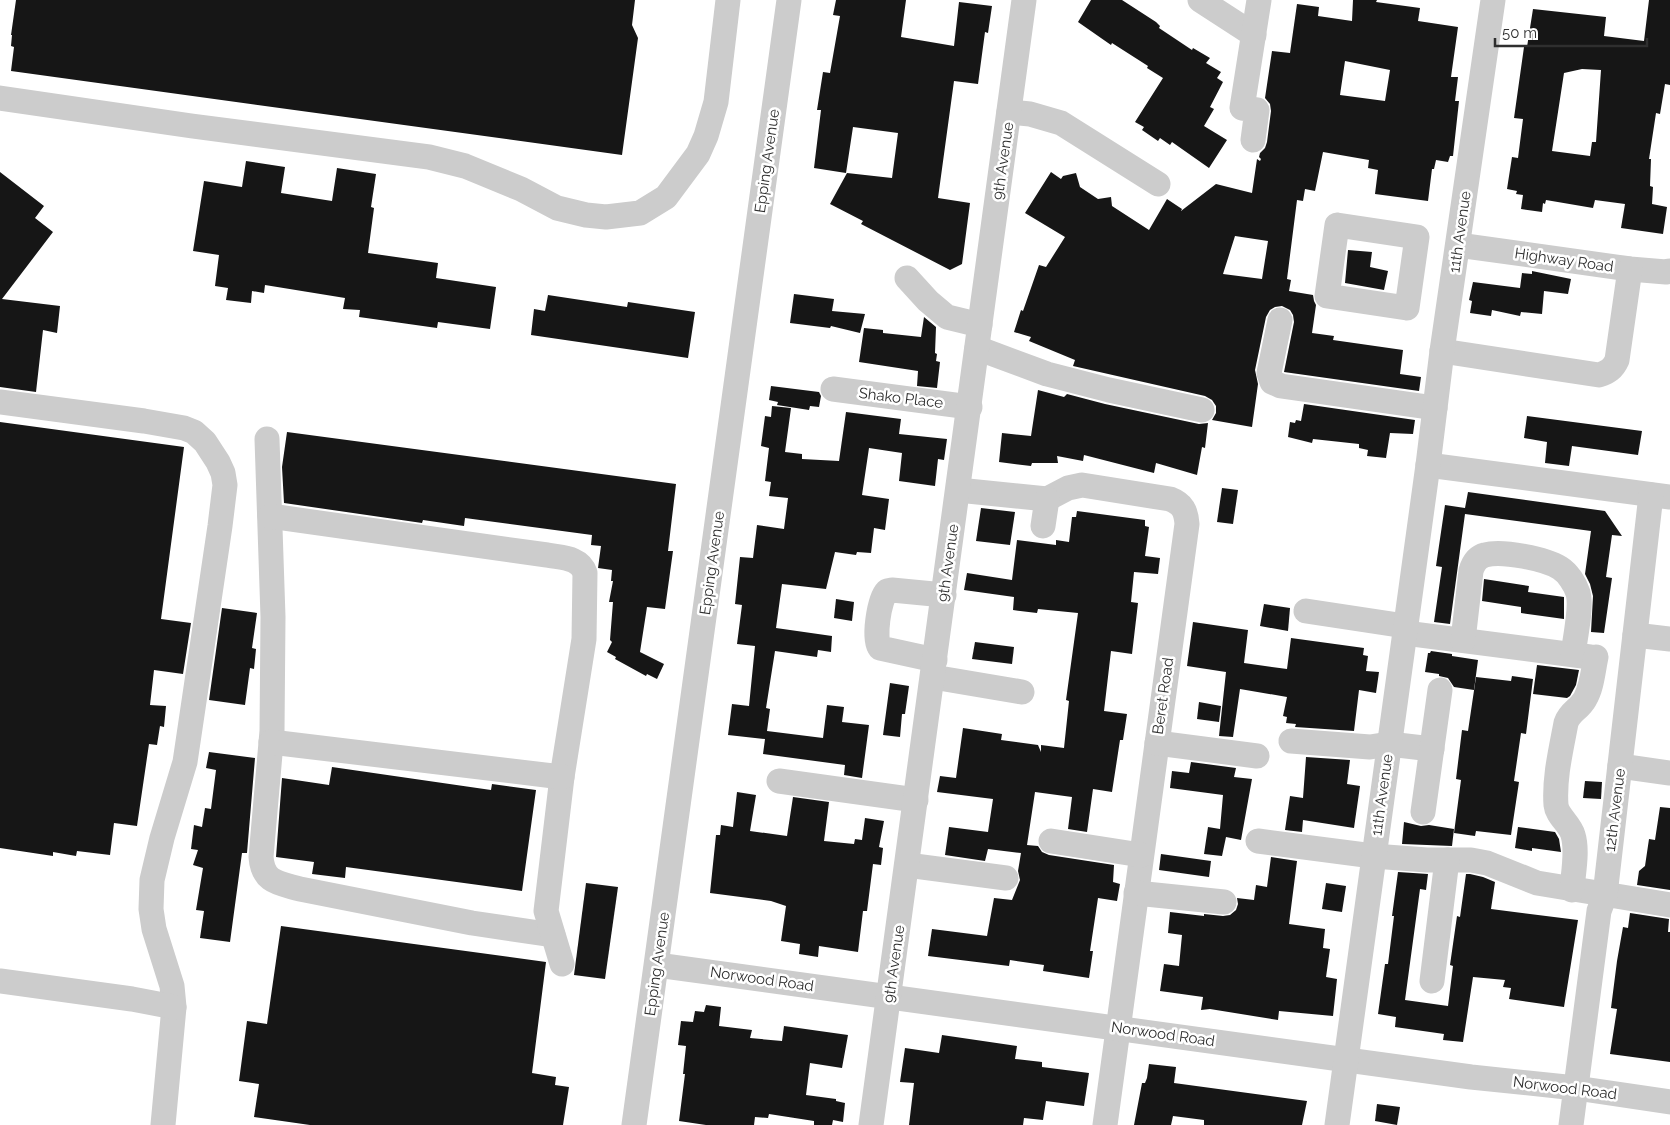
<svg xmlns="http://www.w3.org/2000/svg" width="1670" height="1125" viewBox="0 0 1670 1125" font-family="Raleway,sans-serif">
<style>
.building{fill:#161616;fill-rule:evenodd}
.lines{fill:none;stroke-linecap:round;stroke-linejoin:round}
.minor{stroke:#ccc;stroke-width:25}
.labels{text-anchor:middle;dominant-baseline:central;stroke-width:5;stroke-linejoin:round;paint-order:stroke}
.street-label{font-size:15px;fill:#2f2f2f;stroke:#fff}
</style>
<rect width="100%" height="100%" fill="#fff"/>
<!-- building -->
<g class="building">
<path d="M16,0H635L632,25L638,38L622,155L11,71L14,47L11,46L12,35H11Z"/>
<path d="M836,0H906L901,37L954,46L959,2L992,6L988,33L985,32L978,84L954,81L938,198L970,203L962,264L950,270L861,224L863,221L830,204L847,173L892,178L898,133L853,127L846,173L814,168L821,110H817L823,72L830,73L840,16L833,15Z"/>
<path d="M1091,0H1122L1156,22L1160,26L1159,28L1192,50L1193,48L1210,58L1206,63L1221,72L1217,78L1223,82L1210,107L1214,109L1204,126L1227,140L1209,168L1172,142L1170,145L1160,138L1158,141L1142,130L1144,127L1135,122L1163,78L1147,68L1148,66L1112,43L1111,45L1078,22Z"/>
<path d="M1353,0H1377L1376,2L1420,8L1418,21L1458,27L1451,77H1458L1455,101H1459L1453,156H1450L1448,162L1436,160L1434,169H1432L1428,201L1375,194L1378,170L1368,168L1369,160L1323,152L1315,191L1305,189L1303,201L1297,200L1287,279L1291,280L1289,291L1313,295L1314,301L1316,305L1312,333L1334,336L1333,340L1403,350L1400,374L1421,377L1419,391L1284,372L1294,322L1293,315L1290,310L1282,306L1275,307L1270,310L1266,317L1255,370L1258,384L1252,427L1212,420L1216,413V406L1212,400L1205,396L1073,366L1075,360L1029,341L1031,337L1014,332L1021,310L1023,311L1039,265L1046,267L1065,237L1025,213L1051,172L1061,179L1063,176L1076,173L1080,187L1098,199L1111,197L1112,206L1149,230L1167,199L1182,209L1181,211L1216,184L1252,193L1257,159L1260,161L1261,159L1259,157L1260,153L1265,148L1267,142L1271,111L1270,104L1265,98L1272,51L1290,53L1297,4L1319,7L1318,16L1352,21ZM1345,61L1390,70L1385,101L1340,95ZM1235,236L1268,241L1262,279L1223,274Z"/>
<path d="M1649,0H1670V85L1665,84L1660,114L1656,113L1649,159H1651L1650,186L1653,187L1652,204L1667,207L1663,234L1621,228L1625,204L1595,200L1593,208L1546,200L1545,204L1543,203L1542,212L1521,209L1523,195L1516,194L1517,191L1507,189L1512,157L1518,158L1523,119L1514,118L1524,47H1527L1533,9L1606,17L1604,36L1644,41ZM1582,69L1601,70L1596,142H1592L1590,156L1552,151L1564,73Z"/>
<path d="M246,161L285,167L281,193L332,201L337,168L376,174L371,207L374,208L368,253L438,263L436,278L496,287L490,329L438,322L437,328L359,317L360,310L343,309L345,298L265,285L264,293L252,291L251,303L226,300L228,288L215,286L219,255L193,251L204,181L242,187Z"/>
<path d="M0,172L44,206L35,218L53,232L2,299L60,306L57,333L43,330L36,392L0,387Z"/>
<path d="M1348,250L1372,252L1370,267L1388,271L1384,290L1345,283Z"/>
<path d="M1532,271L1571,279L1568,294L1544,291L1542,314L1521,312L1520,316L1492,310L1491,316L1470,313L1472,301L1469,300L1473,282L1520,288L1522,273L1532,274Z"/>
<path d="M794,294L834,299L832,311L865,314L860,333L831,326L830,328L790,323Z"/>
<path d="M548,295L627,307L628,302L695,312L688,358L531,335L534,309L545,311Z"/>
<path d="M924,317L936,327L935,353L937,354L936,361L940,362L937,388L917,386L918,371L859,362L864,328L883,330V333L921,337Z"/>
<path d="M771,386L819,392L821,396L819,407L810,406L809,410L777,405L778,402L769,400Z"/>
<path d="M1038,390L1064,397L1067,394L1105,404L1199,424L1208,423L1205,448L1202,447L1197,475L1156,463L1154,473L1084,455L1083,461L1057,456L1058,463H1032L1031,466L999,462L1002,433L1031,436Z"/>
<path d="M1304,404L1415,420L1413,434L1390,433L1386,458L1367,456L1368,450L1359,448V444L1313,439L1312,443L1288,437L1290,422L1295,423L1296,420L1301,421Z"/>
<path d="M772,406L791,408L785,452L802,454V459L839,461L846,412L901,419L899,434L947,439L944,460L938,459L935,486L899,481L902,453L869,448L862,495L889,499L885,530L874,528L871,553L857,552L856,555L835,552L826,589L782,584L776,628L832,636L831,652L818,650L817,657L775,651L766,708L770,709L767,731L823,738L827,705L844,707L842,722L869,725L862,778L844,775L845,765L763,754L765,739L728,735L732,704L749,706L755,646L737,644L742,605L735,604L740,557L753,558L757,525L784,529L788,498L769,496L771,482L765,481L769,448L761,446L765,416L771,417Z"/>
<path d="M1527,416L1642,431L1638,455L1572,446L1569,466L1545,463L1547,442L1524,438Z"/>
<path d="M0,422L184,447L161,619L191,623L183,674L154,670L150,705L166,706L164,727L160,726L157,745L149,744L137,826L114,823L110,855L77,851L76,856L53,852V856L0,848Z"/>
<path d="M287,432L676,484L668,551H673L665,609L647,607L640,652L664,664L657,679L647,674L646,676L615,659L616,657L607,652L612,642L610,640L613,602H609L613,581H611L612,570L598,568L601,546L591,545L592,535L465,518L464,526L423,520L422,523L284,503L282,467Z"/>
<path d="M1222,488L1238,490L1233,524L1217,522Z"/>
<path d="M1468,492L1605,511L1622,536L1612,535L1606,577L1612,578L1604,633L1591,632L1593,596L1590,584L1585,574L1591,531L1465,514L1450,624L1434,622L1442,567L1436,566L1445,505L1465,508Z"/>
<path d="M981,508L1015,512L1010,545L976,541Z"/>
<path d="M1077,511L1145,520V526L1149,527L1145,556L1160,558L1158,574L1134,572L1131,602L1138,603L1132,654L1111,651L1104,711L1127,714L1123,740H1120L1112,792L1093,789L1087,832L1068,829L1072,797L1035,792L1027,845L1038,846L1042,852L1049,855L1114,865L1113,882L1120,884L1117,901L1098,898L1090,951H1093L1089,978L1043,971L1044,965L1010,960L1009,966L928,956L932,929L987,936L994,898L1012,900L1020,880L1018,871L1021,853L988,849L985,861L945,855L949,827L988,832L993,799L937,792L940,776L956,778L963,728L1002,734L1001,740L1038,745L1041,752V745L1064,748L1069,701L1066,700L1078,613L1038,609L1037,613L1013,610L1014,597L964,590L967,573L1012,580L1017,540L1056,545V540L1069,542L1072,517H1076Z"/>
<path d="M1484,579L1529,586L1528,592L1564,597V619L1521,613V607L1482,601Z"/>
<path d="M836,599L854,602L852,621L834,618Z"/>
<path d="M1264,604L1290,608L1288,631L1260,626Z"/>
<path d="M222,608L257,613L252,648L256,649L254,669L250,668L245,705L209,700Z"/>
<path d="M1193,622L1248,630L1244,663L1287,669L1291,638L1364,648L1363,655L1368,656L1366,671L1379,672L1376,693L1359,690L1354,731L1295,727L1296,724L1286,723L1287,717L1283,716L1287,697L1240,689L1233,737L1219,736L1226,672L1187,666Z"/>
<path d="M975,642L1014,647L1012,664L972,659Z"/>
<path d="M1431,651L1452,654V656L1478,660L1474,690L1454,687L1448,678L1439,676V674L1425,672L1428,653H1430Z"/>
<path d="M1537,665L1579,670L1576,685L1570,696L1567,698L1533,694Z"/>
<path d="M1512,676L1533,679L1526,734L1521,733L1514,781L1519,782L1511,835L1476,831L1475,836L1454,833L1461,780L1456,779L1462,730L1468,731L1476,677L1511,681Z"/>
<path d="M890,683L909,686L905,714H902L900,737L883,735Z"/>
<path d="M1199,702L1221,706L1219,722L1197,719Z"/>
<path d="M209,752L255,758L247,853H242L230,942L200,938L204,911L196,910L203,868L193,865L198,850L191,849L194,825L202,827L205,808L211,809L216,770L206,768Z"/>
<path d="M1306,757L1350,760L1347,784L1360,786L1354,828L1303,820L1302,832L1285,830L1290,796L1303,798Z"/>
<path d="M1191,762L1236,768L1234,777L1252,779L1241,840L1226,837L1222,856L1204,854L1208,827L1220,829L1223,795L1170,788L1172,771L1189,773Z"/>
<path d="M332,767L491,790L492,784L536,790L522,891L346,867L345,878L312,874L314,862L276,857L282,778L329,785Z"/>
<path d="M1585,781L1602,782L1601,799L1583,798Z"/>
<path d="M737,792L756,795L750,831L787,836L793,797L829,802L824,841L854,844L855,839L862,840L865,818L884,821L879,847L883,848L881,865L873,864L867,911H863L858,952L819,946L818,957L799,954L800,944L781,941L786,906L771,901L710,893L716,835H720L721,825L733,827Z"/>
<path d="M1660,807L1670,808V890L1637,885L1639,871L1645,866L1649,839L1655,840Z"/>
<path d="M1404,822L1421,826L1429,825L1454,829L1452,846L1402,844Z"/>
<path d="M1518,827L1555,832L1559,839L1561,852L1532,848V851L1515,848Z"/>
<path d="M1161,854L1211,861L1209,877L1159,870Z"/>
<path d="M1271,857L1297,861L1289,924L1325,929L1323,948L1330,949L1326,977L1337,979L1333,1016L1279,1011L1278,1020L1210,1009L1201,1010L1203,997L1160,991L1164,964L1179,966L1182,935L1168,933L1170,912L1204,916V914L1223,916L1230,915L1236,910L1238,904L1237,898L1254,900L1256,885L1267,887Z"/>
<path d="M1398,872L1428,874L1426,890L1420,889L1405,1000L1448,1006L1453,966L1450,965L1457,916L1460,917L1466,874H1470L1483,877L1495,882L1491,909L1578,920L1564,1007L1509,999L1511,988L1503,987L1505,980L1473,977L1463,1042L1443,1040L1444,1034L1395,1027L1396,1017L1378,1014L1385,964H1388L1394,916H1392Z"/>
<path d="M586,883L618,887L605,979L574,975Z"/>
<path d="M1326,883L1346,886L1342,912L1322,909Z"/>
<path d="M1630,913L1669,919L1668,932H1670V1062L1610,1054L1617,1009L1611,1008L1617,961L1623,927L1628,928Z"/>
<path d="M281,926L546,962L532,1073L556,1077L555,1085L569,1087L563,1125H310L254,1117L259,1084L239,1081L247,1021L267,1024Z"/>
<path d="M706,1005L721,1007L719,1026L752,1030L750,1038L782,1041L784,1026L848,1035L842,1068L810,1063L806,1095L836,1099V1101L845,1103L843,1122L833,1120L832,1125H814V1121L769,1114L768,1118L755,1117L754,1125H706L679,1121L685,1074H683L686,1046L678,1045L681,1021L693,1022L695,1011L704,1012Z"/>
<path d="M942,1035L1017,1046L1015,1059L1042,1062V1067L1089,1073L1084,1106L1046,1101L1043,1120L1024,1118L1023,1125H909L914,1083L900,1082L905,1048L939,1053Z"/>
<path d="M1149,1064L1176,1067L1174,1083L1307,1101L1302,1125H1204V1120L1173,1116L1171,1125H1134L1142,1083H1145L1147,1078Z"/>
<path d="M1377,1104L1400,1107L1397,1125L1375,1121Z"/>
</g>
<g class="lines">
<!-- minor -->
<g class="minor">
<path d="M1200,0L1254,35"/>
<path d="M0,98L192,126L429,157L465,166L521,189L557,208L586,215L606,217L640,213L666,197L698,154L706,136L716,102L728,0"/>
<path d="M1009,112L1030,114L1061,123L1158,184"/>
<path d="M1253,140L1257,110L1242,108L1259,0"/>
<path d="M1337,225L1417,237L1407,308L1327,296Z"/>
<path d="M1458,245L1630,269L1666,272L1670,271"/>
<path d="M907,278L928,301L947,317L980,325"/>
<path d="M1280,320L1269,373L1272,382L1281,386L1435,408"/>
<path d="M977,348L1047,374L1109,390L1202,410"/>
<path d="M1442,351L1599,375C1608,372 1613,369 1617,360L1630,269"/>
<path d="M833,389L970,407"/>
<path d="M0,402L144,421L184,428L194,432L205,442L218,462L223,473L225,485L220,526L185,762L162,838L152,880L151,909L154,929L172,986L174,1007L163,1125"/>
<path d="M267,439L273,617L272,731L261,857C263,883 279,883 300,889L472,923L553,935"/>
<path d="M1428,465L1670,497"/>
<path d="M958,490L1047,499L1068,488L1082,485L1170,499C1183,504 1186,511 1187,524L1105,1125"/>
<path d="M270,516L547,555C561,558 580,557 585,573L584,639L562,777L546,911L562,964"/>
<path d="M1043,526L1047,499"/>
<path d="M1306,611L1405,626"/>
<path d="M1405,633L1590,657"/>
<path d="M1635,635L1670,639"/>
<path d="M1463,640L1471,571C1473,564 1477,557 1485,555C1502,550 1546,559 1560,568C1568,573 1575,584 1578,593C1582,606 1575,639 1573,654"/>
<path d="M935,660L880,648C873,640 879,599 887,591L892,590L944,595"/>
<path d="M933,677L1022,692"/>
<path d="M1291,741L1370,747L1389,744L1432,749"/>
<path d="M271,742L562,777"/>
<path d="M1157,743L1257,756"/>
<path d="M1620,766L1670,773"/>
<path d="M779,781L916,800"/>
<path d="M1423,812L1440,690"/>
<path d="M1051,841L1141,855"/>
<path d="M1258,841L1373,856L1427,860H1471L1487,863L1537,883L1670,905"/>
<path d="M907,865L1006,878"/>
<path d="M1572,890C1573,873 1578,851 1573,835C1570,824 1557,816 1556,805C1554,778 1561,750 1566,723C1570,711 1579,710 1585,699C1592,687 1593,671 1596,657"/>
<path d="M1136,893L1224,902"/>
<path d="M657,965L1471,1077L1576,1088L1670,1102"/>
<path d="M0,981L132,999L174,1007"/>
<path d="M1432,981L1447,860"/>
<path d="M634,1125L789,0"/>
<path d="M871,1125L1024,0"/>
<path d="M1337,1125L1428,465L1442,351L1493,0"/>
<path d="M1571,1125L1599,911L1605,895L1651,495"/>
</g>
</g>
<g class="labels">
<!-- street labels -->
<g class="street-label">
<text transform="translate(767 161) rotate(-82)">Epping Avenue</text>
<text transform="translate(1003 161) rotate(-82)">9th Avenue</text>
<text transform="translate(1460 232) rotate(-82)">11th Avenue</text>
<text transform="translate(1564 260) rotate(8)">Highway Road</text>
<text transform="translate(901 398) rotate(7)">Shako Place</text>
<text transform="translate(712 563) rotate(-82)">Epping Avenue</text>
<text transform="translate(948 563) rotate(-82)">9th Avenue</text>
<text transform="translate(1163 696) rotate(-82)">Beret Road</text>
<text transform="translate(1382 795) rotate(-82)">11th Avenue</text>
<text transform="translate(1615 810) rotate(-83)">12th Avenue</text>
<text transform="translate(657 964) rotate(-82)">Epping Avenue</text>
<text transform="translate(894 964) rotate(-82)">9th Avenue</text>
<text transform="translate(762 979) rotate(8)">Norwood Road</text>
<text transform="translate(1163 1034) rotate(8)">Norwood Road</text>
<text transform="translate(1565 1088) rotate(7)">Norwood Road</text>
</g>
</g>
<!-- scale -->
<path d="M1495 38v8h152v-8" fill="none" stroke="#2f2f2f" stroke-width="2.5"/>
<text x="1502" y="38" font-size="15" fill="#2f2f2f" stroke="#ffffff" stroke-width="4" paint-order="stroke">50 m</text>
</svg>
